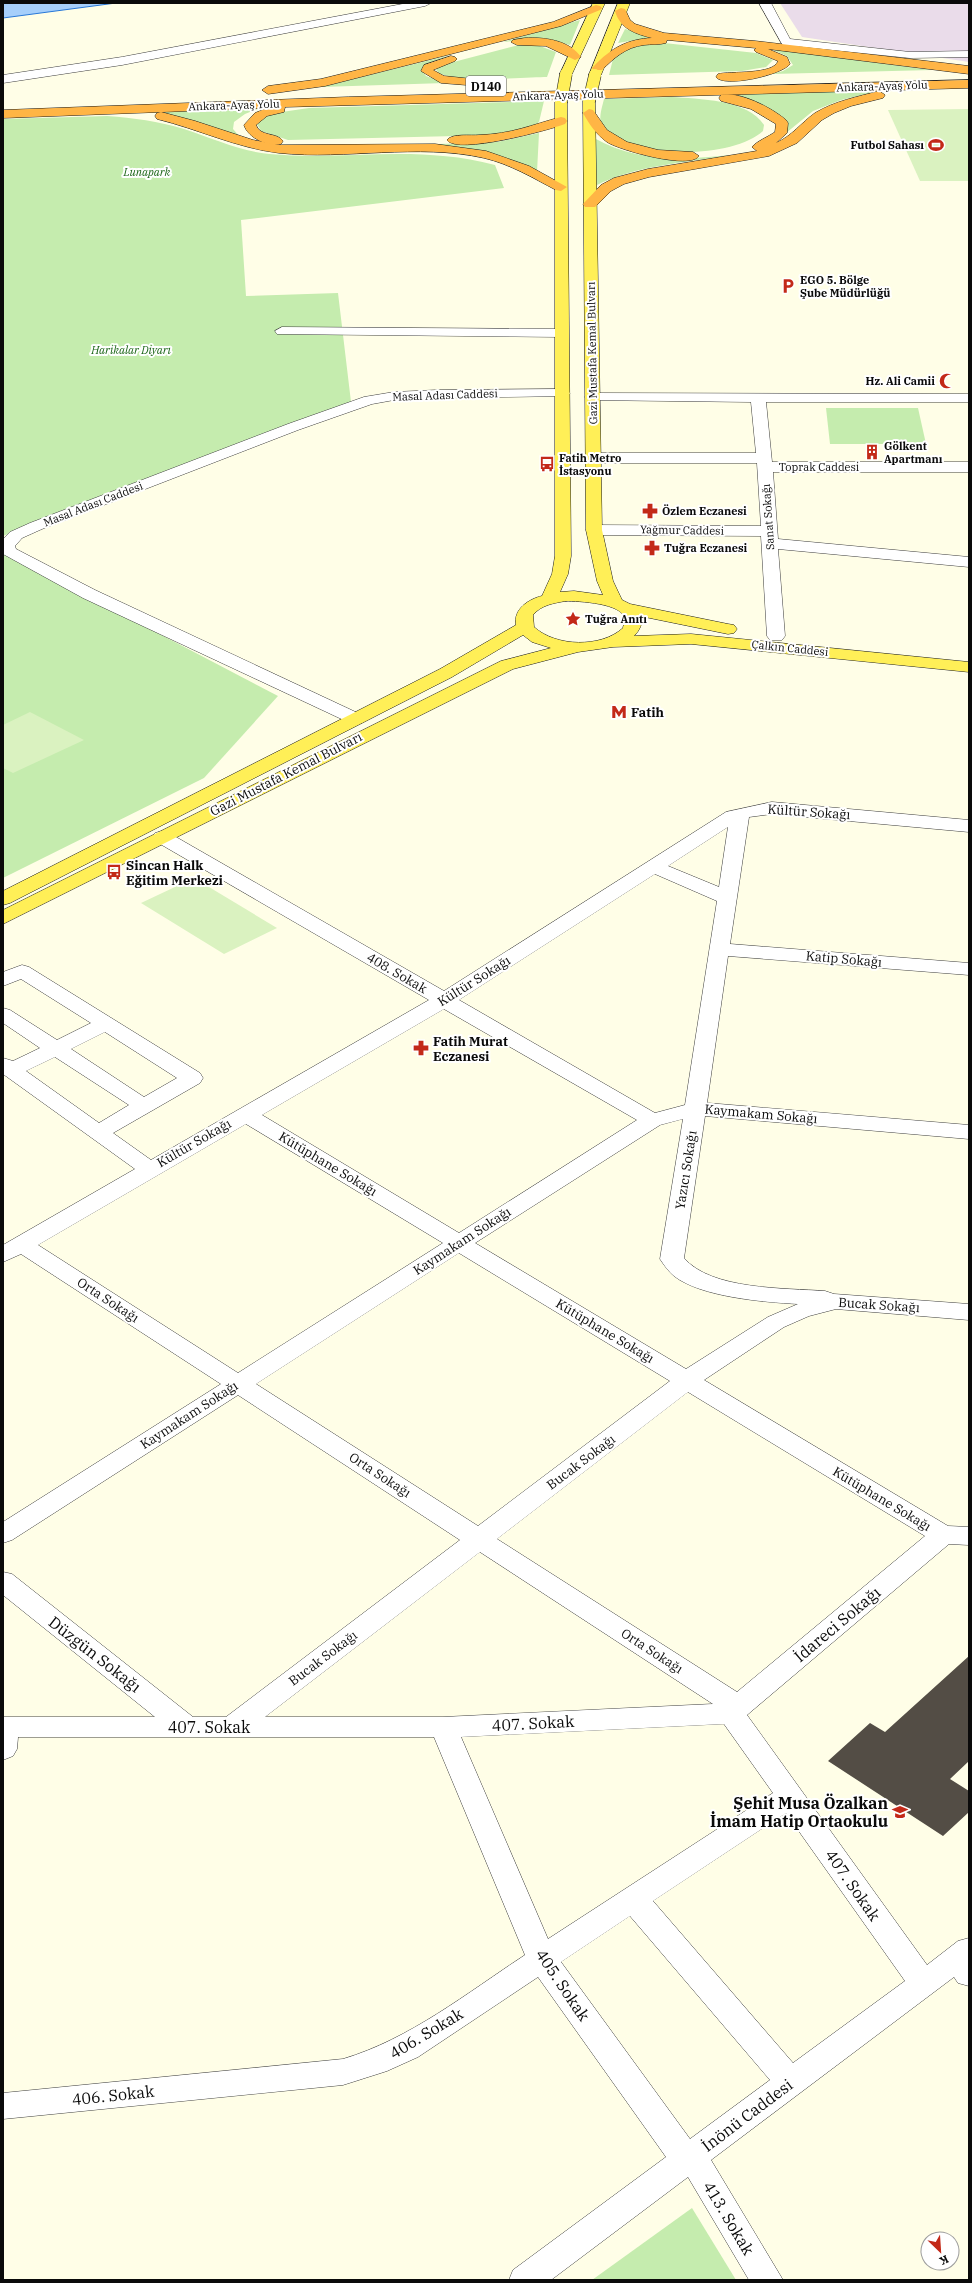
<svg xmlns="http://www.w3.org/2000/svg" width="972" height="2283" viewBox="0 0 972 2283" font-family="'IBM Plex Serif',serif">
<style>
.industrial{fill:#eadcea}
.green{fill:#c5ecae}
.pitch{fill:#daf2c0}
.water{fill:#a6cffb;stroke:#2878d8}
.building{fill:#534d45}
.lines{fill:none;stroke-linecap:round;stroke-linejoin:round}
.minor-casing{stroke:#3d3d3d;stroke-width:1}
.major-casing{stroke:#1b1b1b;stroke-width:1}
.highway-casing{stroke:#1b1b1b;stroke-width:1}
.minor{fill:#fff;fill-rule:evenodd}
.major{fill:#ffef57;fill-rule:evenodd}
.highway{fill:#ffb545;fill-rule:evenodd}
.major-bridge-casing{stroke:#1b1b1b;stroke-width:13;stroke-linecap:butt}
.major-bridge{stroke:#ffef57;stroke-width:12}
.labels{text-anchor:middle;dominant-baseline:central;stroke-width:4;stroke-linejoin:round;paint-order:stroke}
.far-street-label{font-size:11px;fill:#0a0a0a;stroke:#fff}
.far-poi-label{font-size:11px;font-weight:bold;fill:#0a0a0a;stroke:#fff;text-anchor:start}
.far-park-label{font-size:11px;font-style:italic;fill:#1b6517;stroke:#fff}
.shield{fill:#fff;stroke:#545454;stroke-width:1}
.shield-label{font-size:12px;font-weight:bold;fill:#0a0a0a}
.poi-label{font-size:13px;font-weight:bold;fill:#0a0a0a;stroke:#fff;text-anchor:start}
.street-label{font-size:13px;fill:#0a0a0a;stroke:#fff}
.near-street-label{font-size:16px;fill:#0a0a0a;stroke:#fff}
.near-poi-label{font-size:16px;font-weight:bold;fill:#0a0a0a;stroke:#fff;text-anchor:end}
</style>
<rect width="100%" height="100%" fill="#fffee7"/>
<!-- industrial -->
<path class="industrial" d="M780,3H969V62L802,37Z"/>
<!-- green -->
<g class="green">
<path d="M580,20L570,45C548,38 526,39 503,42Z"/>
<path d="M625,29L670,39L636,40L618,43Z"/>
<path d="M664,43L756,53L773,60L766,67L742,71L609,75L614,55C628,45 647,44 664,43Z"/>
<path d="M519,45H537L556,52L547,77C528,77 447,84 437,71L436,69L442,65Z"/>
<path d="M771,49L932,70L772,74L783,71L793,65L787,56Z"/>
<path d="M451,55L429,63L422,71L426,76L445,83L321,87Z"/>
<path d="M887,89L841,100L813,111L775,142L781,123L727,96L711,94Z"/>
<path d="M671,97C698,99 748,99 764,125L763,131C733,159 632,160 604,128C597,121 602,108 604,99Z"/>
<path d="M544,101L539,122L533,127L498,135L288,140L261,131L257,124L268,114L309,108Z"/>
<path d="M260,108L245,114L234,122L233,129L240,137L170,115L149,112Z"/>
<path d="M107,116C134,118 158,121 184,129C212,138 239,151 269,154C347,161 415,144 495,165L504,188L241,220L246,296L338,293L351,402L3,536V119Z"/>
<path d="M539,133L537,172L505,158L490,153L410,145L497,142Z"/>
<path d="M594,138C636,162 683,160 730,155C685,163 636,165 595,186Z"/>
<path d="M826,408H918L926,444H830Z"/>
<path d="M3,552L278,696L204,778L3,878Z"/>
<path d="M692,2208L736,2280H592Z"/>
</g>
<!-- pitch -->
<g class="pitch">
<path d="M969,109V181H920L888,110Z"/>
<path d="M30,712L84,740L13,773L3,768V725Z"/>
<path d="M194,878L277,928L224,954L141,903Z"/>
</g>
<!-- water -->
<path class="water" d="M3,3H116L3,18Z"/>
<!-- building -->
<path class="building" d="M969,1656V1761L950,1779L969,1791V1812L943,1836L828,1761L870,1723L885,1732Z"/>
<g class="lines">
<defs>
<g id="minor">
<path d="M408,3H431L425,6L122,65L3,83V75L122,57Z"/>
<path d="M759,3H771L790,39L910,52L969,51V57L910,58L794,46L796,49L794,51H786Z"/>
<path d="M282,327L562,329L569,333L562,337L277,334L275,331Z"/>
<path d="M563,389L570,393L568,396L437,398L394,400L372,404L298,430L42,529L22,538L15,546L16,549L95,590L362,715L365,719L362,723H350L83,598L3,554V539L10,532L30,523L288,424L364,397L394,392L437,390Z"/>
<path d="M592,393L969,394V402H766L772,462H969V472H773L778,539L969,557V567L778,549L785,636L782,640H770L767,636L761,536L594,535L588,533L586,530L588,527L594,525L761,526L757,463H593L588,461L585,458L588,455L593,453H756L751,402L587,400L585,397L587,394Z"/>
<path d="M772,802L969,820V832L772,814L749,817L730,944L969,963V975L728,956L707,1103L969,1125V1139L705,1116L684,1258C711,1290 785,1288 825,1291L834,1294L969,1304V1320L836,1309L809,1316L784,1327L704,1380L948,1526L969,1527V1545L949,1544L747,1715L927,1965L958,1941L969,1938V1986L958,1983L954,1977L711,2160L783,2280H749L688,2177L551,2280H509L513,2270L666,2157L538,1977L418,2057L387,2071L343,2085L3,2119V2093L343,2059C410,2039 467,1993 525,1955L434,1737H18L17,1749L13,1756L3,1760V1717H155L3,1595V1572L12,1574L193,1717H226L460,1540L238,1395L12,1540L3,1543V1522L221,1384L21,1254L3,1262V1245L135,1169L3,1074V1058L13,1061L40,1048L3,1023V1008L10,1010L57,1040L91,1023L21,979L3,986V972L22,965L29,967L200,1073L203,1078L200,1083L113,1133L151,1160L429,1000L155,841L152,837L155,833L162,831L169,833L444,991L726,812ZM728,827L719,887L668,866ZM655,874L717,901L685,1105L655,1113L459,1000ZM444,1009L637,1120L459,1233L262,1115ZM105,1032L177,1078L144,1097L71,1049ZM55,1057L129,1105L99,1123L26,1071ZM683,1119L660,1259C664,1265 669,1272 674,1276C701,1297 763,1302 798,1304L768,1317L686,1369L475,1243L660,1125ZM246,1124L443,1243L238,1373L38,1245ZM459,1253L670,1381L478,1526L256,1384ZM688,1392L925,1536L737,1692L497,1539ZM480,1552L713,1704L443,1717H265ZM724,1724L773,1793L548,1939L461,1737ZM786,1813L905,1981L793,2063L653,1901ZM630,1916L770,2080L690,2139L561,1962Z"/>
</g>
<g id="major">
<path d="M593,3H605L572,74L570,77H562L560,74Z"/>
<path d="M618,3H630L601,75L595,79L591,78L589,75Z"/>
<path d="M589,97L595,101L602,530L613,581L622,600L630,604L728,624L734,625L737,629L734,633L728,634L640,616C644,623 639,631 634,636L691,634L969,662V672L691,644L613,647L578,652L513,669L3,924V910L501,661L551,648L532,642L523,635L452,677L10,903L3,905V891L440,669L516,625C513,609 529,599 542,596L552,574L555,556V102L561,98L567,102L571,556L568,574L560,592L574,591L603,595L597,581L586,530L583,101ZM566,601C578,601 623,603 625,619C625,622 623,626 623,628C601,648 556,647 534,627L533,615C541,605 554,603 566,601Z"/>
</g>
<g id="highway">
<path d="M596,5L600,6L602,8L600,10L561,26L325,86L268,94L262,90L268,86L321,79L553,22Z"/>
<path d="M621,8L625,9L630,20L635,24L664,33L755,41L969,66V74L768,49L787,57L790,64C782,75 724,88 716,77L718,74C730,71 774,75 778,61L756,52L754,50L756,48L667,40L666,43C659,45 651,44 644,45C626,47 614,58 602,70H594L592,68L594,66C611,48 628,39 652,38C636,34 620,29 615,11Z"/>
<path d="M525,38C544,37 569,40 581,57L575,60L546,46L517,45L511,42L513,40Z"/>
<path d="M451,56L455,57L457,59L455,61L433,70L444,76L492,81L494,84L492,87L441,83L421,71L424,65Z"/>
<path d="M969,80V88L285,107L284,112L267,116L256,125C260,137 277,132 283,141L281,144C268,147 248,138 244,125L255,113L267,108L3,118V110L348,97Z"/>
<path d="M879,91L885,95L883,98L851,106L834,113L822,120L797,143L769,156L649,177L624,184L611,191L595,207H585L583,204L601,185L614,178L648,169L757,151L752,147C757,141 768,137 775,132L776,124L751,109L721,101L719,98L721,95C740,91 772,108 786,120L788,123L787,133L776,143C792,136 801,123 815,113C835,101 857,97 879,91Z"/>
<path d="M589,109L593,110L607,130L627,142L658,150L693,152L699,156C690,170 619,150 607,142C596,134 589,124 583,113Z"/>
<path d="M161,112L195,121L253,140L280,145L435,144L486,151L529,166L567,187L561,191L556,190C533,178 510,164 484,158C417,143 347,160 279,153C237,148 198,129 157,119L155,116L157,113Z"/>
<path d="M561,117L565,118L567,121L565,124C549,130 457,155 447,140C452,133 471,136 479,135C512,134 531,125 561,117Z"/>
</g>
</defs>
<!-- minor casing -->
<use href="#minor" class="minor-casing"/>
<!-- major casing -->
<use href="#major" class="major-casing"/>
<!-- highway casing -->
<use href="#highway" class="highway-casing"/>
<!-- minor -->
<use href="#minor" class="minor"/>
<!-- major -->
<use href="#major" class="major"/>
<!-- highway -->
<use href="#highway" class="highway"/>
<defs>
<g id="major-bridge">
<path d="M589,101L595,75"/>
<path d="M561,102L566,74"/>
</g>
</defs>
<!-- major-bridge casing -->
<use href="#major-bridge" class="major-bridge-casing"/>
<!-- major-bridge -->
<use href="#major-bridge" class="major-bridge"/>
</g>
<!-- icons -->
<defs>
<symbol id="stadium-bare" viewBox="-9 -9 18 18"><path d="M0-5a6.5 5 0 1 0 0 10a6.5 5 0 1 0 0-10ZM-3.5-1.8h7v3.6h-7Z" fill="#c32918" stroke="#fff" stroke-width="2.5" paint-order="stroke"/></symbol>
<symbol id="parking-bare" viewBox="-9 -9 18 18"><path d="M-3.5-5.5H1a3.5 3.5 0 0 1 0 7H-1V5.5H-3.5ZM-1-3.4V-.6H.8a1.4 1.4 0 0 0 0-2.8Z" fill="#c32918" stroke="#fff" stroke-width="2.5" paint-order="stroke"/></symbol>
<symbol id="mosque-bare" viewBox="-9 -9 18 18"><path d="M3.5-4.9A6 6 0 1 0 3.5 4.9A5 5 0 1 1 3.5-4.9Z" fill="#c32918" stroke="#fff" stroke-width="2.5" paint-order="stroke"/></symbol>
<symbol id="building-bare" viewBox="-9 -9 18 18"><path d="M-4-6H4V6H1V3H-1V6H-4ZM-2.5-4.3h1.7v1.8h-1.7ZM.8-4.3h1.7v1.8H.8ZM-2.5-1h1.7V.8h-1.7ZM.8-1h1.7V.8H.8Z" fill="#c32918" stroke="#fff" stroke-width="2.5" paint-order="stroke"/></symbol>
<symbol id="bus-bare" viewBox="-9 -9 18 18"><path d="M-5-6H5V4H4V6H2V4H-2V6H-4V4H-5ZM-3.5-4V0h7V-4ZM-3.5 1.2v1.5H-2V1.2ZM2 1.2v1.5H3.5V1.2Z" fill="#c32918" stroke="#fff" stroke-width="2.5" paint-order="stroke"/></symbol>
<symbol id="pharmacy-bare" viewBox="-9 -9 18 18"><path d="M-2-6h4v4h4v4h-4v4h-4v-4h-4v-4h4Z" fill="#c32918" stroke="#fff" stroke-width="2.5" paint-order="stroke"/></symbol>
<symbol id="sight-bare" viewBox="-9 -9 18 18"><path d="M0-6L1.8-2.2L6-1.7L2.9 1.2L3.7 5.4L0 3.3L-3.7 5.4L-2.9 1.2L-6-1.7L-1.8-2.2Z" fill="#c32918" stroke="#fff" stroke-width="2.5" paint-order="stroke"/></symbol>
<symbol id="metro-bare" viewBox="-9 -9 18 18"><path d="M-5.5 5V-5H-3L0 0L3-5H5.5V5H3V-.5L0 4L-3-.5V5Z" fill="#c32918" stroke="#fff" stroke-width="2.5" paint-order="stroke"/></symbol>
<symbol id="school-bare" viewBox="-9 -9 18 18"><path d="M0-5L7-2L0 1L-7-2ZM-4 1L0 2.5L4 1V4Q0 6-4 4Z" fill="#c32918" stroke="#fff" stroke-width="2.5" paint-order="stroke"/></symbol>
</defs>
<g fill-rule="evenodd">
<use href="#stadium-bare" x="925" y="134" width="22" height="22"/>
<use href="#parking-bare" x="777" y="275" width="22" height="22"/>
<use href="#mosque-bare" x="936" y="370" width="22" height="22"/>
<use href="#building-bare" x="861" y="441" width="22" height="22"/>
<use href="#bus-bare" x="536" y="453" width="22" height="22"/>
<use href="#pharmacy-bare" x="639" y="500" width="22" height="22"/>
<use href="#pharmacy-bare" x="641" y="537" width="22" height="22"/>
<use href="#sight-bare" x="562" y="608" width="22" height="22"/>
<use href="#metro-bare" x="608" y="701" width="22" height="22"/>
<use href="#bus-bare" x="103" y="861" width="22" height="22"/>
<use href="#pharmacy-bare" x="410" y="1037" width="22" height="22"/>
<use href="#school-bare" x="889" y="1801" width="22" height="22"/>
</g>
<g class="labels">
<!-- far-street labels -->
<g class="far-street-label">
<text transform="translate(882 86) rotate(-2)">Ankara-Ayaş Yolu</text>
<text transform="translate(558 95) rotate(-2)">Ankara-Ayaş Yolu</text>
<text transform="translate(234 105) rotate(-2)">Ankara-Ayaş Yolu</text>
<text transform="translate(592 353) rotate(-91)">Gazi Mustafa Kemal Bulvarı</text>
<text transform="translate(445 395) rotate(-2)">Masal Adası Caddesi</text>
<text x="819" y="467">Toprak Caddesi</text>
<text transform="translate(93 504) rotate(-21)">Masal Adası Caddesi</text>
<text transform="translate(768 517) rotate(-94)">Sanat Sokağı</text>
<text transform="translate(682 530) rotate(1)">Yağmur Caddesi</text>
<text transform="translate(790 648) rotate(6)">Çalkın Caddesi</text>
</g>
<!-- far-poi labels -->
<g class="far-poi-label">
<text x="924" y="145" text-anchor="end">Futbol Sahası</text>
<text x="800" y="280">EGO 5. Bölge<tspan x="800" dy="13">Şube Müdürlüğü</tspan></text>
<text x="935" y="381" text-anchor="end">Hz. Ali Camii</text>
<text x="884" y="446">Gölkent<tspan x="884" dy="13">Apartmanı</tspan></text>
<text x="559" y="458">Fatih Metro<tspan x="559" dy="13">İstasyonu</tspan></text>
<text x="662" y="511">Özlem Eczanesi</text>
<text x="664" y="548">Tuğra Eczanesi</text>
<text x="585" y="619">Tuğra Anıtı</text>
</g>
<!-- far-park labels -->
<g class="far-park-label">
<text x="147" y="172">Lunapark</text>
<text x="131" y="350">Harikalar Diyarı</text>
</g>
<!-- shield labels -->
<rect class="shield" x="466" y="76" width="40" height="20" rx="3"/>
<g class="shield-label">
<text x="486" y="86">D140</text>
</g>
<!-- poi labels -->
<g class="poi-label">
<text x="631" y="712">Fatih</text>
<text x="126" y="865">Sincan Halk<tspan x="126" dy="15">Eğitim Merkezi</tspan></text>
<text x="433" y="1041">Fatih Murat<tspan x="433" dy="15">Eczanesi</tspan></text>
</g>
<!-- street labels -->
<g class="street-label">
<text transform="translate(286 774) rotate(-27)">Gazi Mustafa Kemal Bulvarı</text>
<text transform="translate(809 812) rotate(4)">Kültür Sokağı</text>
<text transform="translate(844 959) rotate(5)">Katip Sokağı</text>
<text transform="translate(397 973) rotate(30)">408. Sokak</text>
<text transform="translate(474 981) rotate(-32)">Kültür Sokağı</text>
<text transform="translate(761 1114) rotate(5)">Kaymakam Sokağı</text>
<text transform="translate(194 1143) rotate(-30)">Kültür Sokağı</text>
<text transform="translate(328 1164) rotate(31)">Kütüphane Sokağı</text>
<text transform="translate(686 1170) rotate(-81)">Yazıcı Sokağı</text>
<text transform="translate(462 1241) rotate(-33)">Kaymakam Sokağı</text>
<text transform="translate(108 1300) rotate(33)">Orta Sokağı</text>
<text transform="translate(879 1305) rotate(4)">Bucak Sokağı</text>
<text transform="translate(605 1331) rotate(31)">Kütüphane Sokağı</text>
<text transform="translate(189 1415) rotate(-33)">Kaymakam Sokağı</text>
<text transform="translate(581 1462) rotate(-37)">Bucak Sokağı</text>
<text transform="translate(380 1475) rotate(33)">Orta Sokağı</text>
<text transform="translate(882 1499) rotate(31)">Kütüphane Sokağı</text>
<text transform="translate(652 1651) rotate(33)">Orta Sokağı</text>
<text transform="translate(323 1658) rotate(-37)">Bucak Sokağı</text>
</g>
<!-- near-street labels -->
<g class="near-street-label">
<text transform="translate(837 1624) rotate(-40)">İdareci Sokağı</text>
<text transform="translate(95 1654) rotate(38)">Düzgün Sokağı</text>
<text transform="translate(533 1723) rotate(-3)">407. Sokak</text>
<text x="209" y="1727">407. Sokak</text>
<text transform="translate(853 1885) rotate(55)">407. Sokak</text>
<text transform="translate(563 1985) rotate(56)">405. Sokak</text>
<text transform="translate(426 2033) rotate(-31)">406. Sokak</text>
<text transform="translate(113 2095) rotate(-6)">406. Sokak</text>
<text transform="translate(747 2115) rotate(-37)">İnönü Caddesi</text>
<text transform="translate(729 2218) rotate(59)">413. Sokak</text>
</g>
<!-- near-poi labels -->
<g class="near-poi-label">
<text x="888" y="1803">Şehit Musa Özalkan<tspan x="888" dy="18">İmam Hatip Ortaokulu</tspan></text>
</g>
</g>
<!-- border -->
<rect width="972" height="2283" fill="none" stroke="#0a0a0a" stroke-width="8"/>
<!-- north arrow -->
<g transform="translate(940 2251) rotate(155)"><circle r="19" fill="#ffffff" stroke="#9d9d9d"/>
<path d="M0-3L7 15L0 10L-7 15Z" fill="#c32918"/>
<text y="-6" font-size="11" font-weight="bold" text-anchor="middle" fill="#0a0a0a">K</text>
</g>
</svg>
